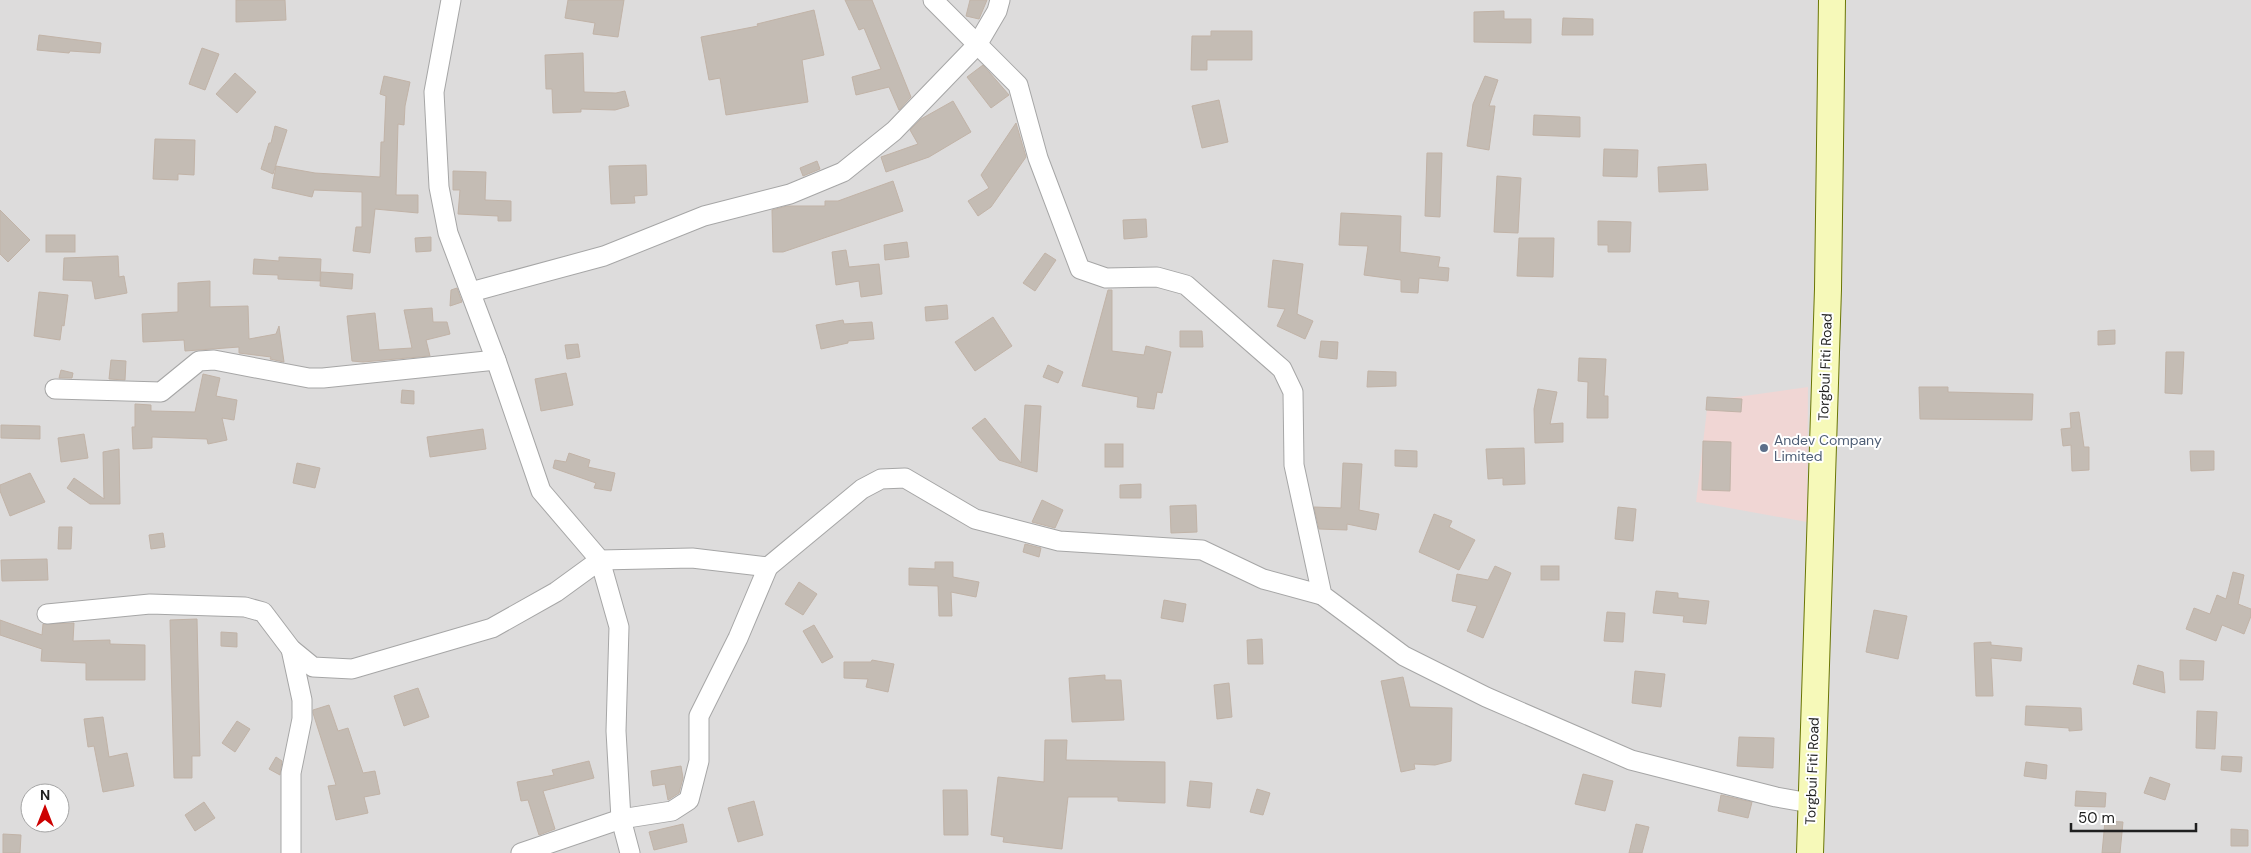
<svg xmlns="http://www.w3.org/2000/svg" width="2251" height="853" viewBox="0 0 2251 853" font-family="'DM Sans',sans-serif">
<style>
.residential{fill:#dddcdc;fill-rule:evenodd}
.commercial{fill:#f0d6d4}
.building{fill:#c4bcb4;stroke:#c1b3a7}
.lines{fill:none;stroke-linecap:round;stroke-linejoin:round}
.street-casing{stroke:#a6a6a6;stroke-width:21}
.secondary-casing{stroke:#6a7605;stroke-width:28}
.street{stroke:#fff;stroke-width:19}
.secondary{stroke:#f6f9b9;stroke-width:26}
.service-dot{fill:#5c6f8a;stroke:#fff;stroke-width:2}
.labels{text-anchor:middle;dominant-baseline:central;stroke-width:4;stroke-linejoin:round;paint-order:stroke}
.street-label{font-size:14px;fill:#1f1f1f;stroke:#fff}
.service-label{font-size:14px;fill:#4e5e75;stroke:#fff;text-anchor:start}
</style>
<rect width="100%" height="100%" fill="#f0ece5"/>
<!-- residential -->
<path class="residential" d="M0,0H2251V853H0ZM30,793H60V823H30Z"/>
<!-- commercial -->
<path class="commercial" d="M1808,387L1807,522L1696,502L1708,401Z"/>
<!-- building -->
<g class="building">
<path d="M236,0H285L286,20L236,22Z"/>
<path d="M568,0H624L618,37L593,34L595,23L565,18Z"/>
<path d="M845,0H872L911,97L899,110L889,87L856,95L852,77L881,69L864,28L859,30Z"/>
<path d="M970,0H987L979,19L966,16Z"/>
<path d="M814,10L824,55L802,60L808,102L726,115L720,78L709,80L701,37L758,26L757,24Z"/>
<path d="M1504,11V19H1531V43L1474,42V12Z"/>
<path d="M1563,18L1593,19V35H1562Z"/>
<path d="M1211,31H1252V60H1207V70H1191L1192,36H1211Z"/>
<path d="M39,35L101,43L100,53L70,51L69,53L37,50Z"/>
<path d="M202,48L219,54L205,90L189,84Z"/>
<path d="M583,53L584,92L616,93L625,91L629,106L615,110L581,109V112L553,113L552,89H546L545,55Z"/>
<path d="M983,65L1009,95L991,108L967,77Z"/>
<path d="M235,73L256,92L237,113L216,94Z"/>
<path d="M384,76L410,82L405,106L404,125L398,124L396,195H418V213L375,209L370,253L353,251L356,227H362V192L314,190L312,197L272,188L276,166L315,173L380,177L381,142H384L386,96L380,94Z"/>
<path d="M1485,76L1498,80L1489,106H1495L1489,150L1467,146L1473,104Z"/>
<path d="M1219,100L1228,142L1202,148L1192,106Z"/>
<path d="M953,101L971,132L929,157L886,172L881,157L918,144L910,130L921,119Z"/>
<path d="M1534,115L1580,117V137L1533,135Z"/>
<path d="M1016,123L1026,157L991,207L978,216L968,201L989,188L981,175Z"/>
<path d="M275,126L287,130L273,174L261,169L269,143H271Z"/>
<path d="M155,139L195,140L194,175L178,174V180L153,179Z"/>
<path d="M1604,149L1638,150L1637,177L1603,176Z"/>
<path d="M1427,153H1442L1440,217L1425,216Z"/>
<path d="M817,161L820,169L803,176L800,168Z"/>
<path d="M1706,164L1708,190L1659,192L1658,167Z"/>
<path d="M646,165L647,195L634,196L635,203L611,204L609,166Z"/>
<path d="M453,171L486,172L485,200L511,201V221H498V216L458,214L460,190H453Z"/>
<path d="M1497,176L1521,178L1518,233L1494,232Z"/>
<path d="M893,181L903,211L783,252H773L772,210L787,206H825V201H838Z"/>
<path d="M0,210L30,240L8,262L0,254Z"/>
<path d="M1341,213L1401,216L1400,252L1440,257L1438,267L1449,268L1448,281L1419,278L1418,293L1401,292V280L1364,275L1368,246L1339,245Z"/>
<path d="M1146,219L1147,237L1124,239L1123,220Z"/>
<path d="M1598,221L1631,222L1630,252H1608V245H1598Z"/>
<rect x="46" y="235" width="29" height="17"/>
<path d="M431,237V251L416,252L415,238Z"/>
<path d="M1519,238H1554L1553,277L1517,276Z"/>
<path d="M907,242L909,257L885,260L884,245Z"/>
<path d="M846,250L849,267L879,264L882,294L861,297L859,281L836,285L832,252Z"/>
<path d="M1045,253L1056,260L1035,291L1023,283Z"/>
<path d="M118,256L119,277L124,276L127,293L95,299L92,281L63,280L64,258Z"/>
<path d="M279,257L321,259L320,281L278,279V275L253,274L254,259L279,261Z"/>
<path d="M1273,260L1303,264L1297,314L1313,321L1305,339L1277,326L1285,309L1268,307Z"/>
<path d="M321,272L353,274L352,289L320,286Z"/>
<path d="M210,281V307L248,306L249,339L276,334L279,326L284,362L270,359L271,357L239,353V347L185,351L184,340L143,342L142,314L178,312V283Z"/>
<path d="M457,288L462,302L450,306L451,290Z"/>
<path d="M1108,290H1112V351L1144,355L1146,346L1171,352L1162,393L1157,392L1154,409L1137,407L1138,397L1082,386Z"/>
<path d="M39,292L68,295L64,326L62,325L60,340L34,336Z"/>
<path d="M947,305L948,319L926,321L925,307Z"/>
<path d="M432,308L433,322H447L450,334L426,340L430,356L363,362L352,361L347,316L375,313L379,350L412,348L404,310Z"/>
<path d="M993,317L1012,346L975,371L955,342Z"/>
<path d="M843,320L844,324L872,322L874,339L848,341V343L821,349L816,325Z"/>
<path d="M2115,330V344L2098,345V331Z"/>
<path d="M1180,331H1202L1203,347H1180Z"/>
<path d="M1321,341L1338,342L1337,359L1319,357Z"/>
<path d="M578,344L580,357L567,359L565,345Z"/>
<path d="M2166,352H2184L2182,394L2165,393Z"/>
<path d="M1579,358L1606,359L1604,396H1608V418H1587L1588,382L1578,381Z"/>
<path d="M111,360L126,361L125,380L109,379Z"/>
<path d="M1048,365L1063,372L1058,383L1043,377Z"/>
<path d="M61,370L73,373L72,378H59Z"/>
<path d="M1368,371L1396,372V386L1367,387Z"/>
<path d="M566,373L573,405L541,411L535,379Z"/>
<path d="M203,374L220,378L216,396L237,400L234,420L222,418L227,440L208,444L207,439L152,437V448L133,449L132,427H135V404L151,405V411L195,412Z"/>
<path d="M1919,387H1948V392L2033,394L2032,420L1920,419Z"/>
<path d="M1538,389L1557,392L1550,424L1563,423V442L1535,443L1534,409Z"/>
<path d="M402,390L414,391V404L401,403Z"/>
<path d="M1707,397L1742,399L1741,412L1706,410Z"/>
<path d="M1025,405L1041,406L1037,472L999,460L972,428L985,418L1021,463Z"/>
<path d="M2079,412L2084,447H2089V470L2072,471L2071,445L2063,446L2061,429L2071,428L2070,413Z"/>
<path d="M1,425L40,426V439L1,438Z"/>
<path d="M483,429L486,449L430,457L427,437Z"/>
<path d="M84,434L88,458L61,462L58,438Z"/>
<path d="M1703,441L1731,442L1730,491L1702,490Z"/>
<rect x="1105" y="444" width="18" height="23"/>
<path d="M1524,448L1525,484L1503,485V478L1488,479L1486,449Z"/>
<path d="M119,449L120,504H90L67,488L74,478L104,499L103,452Z"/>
<path d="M1395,450L1417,451V467L1395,466Z"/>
<path d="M2190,451H2214V470L2191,471Z"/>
<path d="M569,453L590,460L588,467L615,473L611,491L594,488L596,483L553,468L555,460L566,462Z"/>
<path d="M297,463L320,468L315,488L293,483Z"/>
<path d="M1343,463L1362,464L1359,510L1379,514L1376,530L1347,524V530L1319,529L1314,507L1341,508Z"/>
<path d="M30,473L45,502L10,516L0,491V485Z"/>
<path d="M1141,484V498H1120V485Z"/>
<path d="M1042,500L1063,510L1055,528L1032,522Z"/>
<path d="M1196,505L1197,532L1171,533L1170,506Z"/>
<path d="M1618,507L1636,509L1633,541L1615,539Z"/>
<path d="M1434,514L1452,521L1449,527L1475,540L1459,570L1419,552Z"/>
<path d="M59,527H72L71,549H58Z"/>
<path d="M163,533L165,547L151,549L149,535Z"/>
<path d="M1025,544L1041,548L1039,557L1023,552Z"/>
<path d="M47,559L48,580L2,581L1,560Z"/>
<path d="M935,562H953V577L979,582L976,597L951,592L952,616H939L938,586L909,585V568L935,569Z"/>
<path d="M1495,566L1511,573L1483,638L1467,631L1477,606L1452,601L1457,574L1488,580Z"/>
<rect x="1541" y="566" width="18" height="14"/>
<path d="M2233,572L2244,575L2238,604L2251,609V616L2244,634L2222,625L2216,641L2186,629L2194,608L2210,614L2217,595L2226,599Z"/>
<path d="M799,582L817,594L803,615L785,604Z"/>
<path d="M1656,591L1678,593V598L1709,601L1706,624L1683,622L1684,616L1653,613Z"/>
<path d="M1164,600L1186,604L1183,622L1161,618Z"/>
<path d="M1874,610L1907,616L1898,659L1866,652Z"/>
<path d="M1607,612L1625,613L1623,642L1604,641Z"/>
<path d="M197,619L200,756H192V778H174L170,620Z"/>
<path d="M0,620L42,635L43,624L74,623L73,641L110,640V644L145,645V680H86V663L41,661L42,649L0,635Z"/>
<path d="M814,625L833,657L822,663L803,631Z"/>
<path d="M221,632L237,633V647L221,646Z"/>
<path d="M1262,639L1263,664H1248L1247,640Z"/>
<path d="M1991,642V645L2022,648L2021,661L1991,658L1993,696H1976L1974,643Z"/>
<path d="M872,660L894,664L888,692L866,687L868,679L844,678V662H871Z"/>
<path d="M2180,660L2204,661L2203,680H2180Z"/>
<path d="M2138,665L2163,672L2165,693L2133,684Z"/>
<path d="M1635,671L1665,674L1661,707L1632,703Z"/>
<path d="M1105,675V680H1121L1124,720L1072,722L1069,678Z"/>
<path d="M1403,677L1410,707L1452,708L1451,761L1435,765L1414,764L1415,769L1401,772L1381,681Z"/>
<path d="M1229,683L1232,717L1217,719L1214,685Z"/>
<path d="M418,688L429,717L404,726L394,696Z"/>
<path d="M329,705L338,731L348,728L363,773L375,771L380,794L364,797L368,813L336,820L328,786L336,785L313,713V710Z"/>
<path d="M2026,706L2081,708L2082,730L2069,731V728L2025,725Z"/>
<path d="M2197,711L2217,712L2215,749L2196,748Z"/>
<path d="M103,717L109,757L127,753L134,786L103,792L94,746L88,747L84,719Z"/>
<path d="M237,721L250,729L235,752L222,743Z"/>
<path d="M1739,737L1774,738L1773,768L1737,766Z"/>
<path d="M1045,740H1067L1066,760L1165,762V803L1118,801V797H1068L1062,849L1003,842L1004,837L991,835L998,777L1044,782Z"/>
<path d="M2222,756L2242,757L2241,772L2221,770Z"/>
<path d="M276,757L282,761L280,775L269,769Z"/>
<path d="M589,761L594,778L543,791L555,829L539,835L528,800L521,801L517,782L554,775L552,770Z"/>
<path d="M2026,762L2047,765L2046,779L2024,776Z"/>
<path d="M681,766L683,778L679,793L668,800L665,784L653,786L651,771Z"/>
<path d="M1583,774L1613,781L1605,811L1575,804Z"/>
<path d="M2150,777L2170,784L2165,800L2144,793Z"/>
<path d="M1190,781L1212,783L1210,808L1187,806Z"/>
<path d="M1257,789L1270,793L1263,815L1250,812Z"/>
<path d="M943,790H967L968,835H944Z"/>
<path d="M2076,791L2106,793L2105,807L2075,806Z"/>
<path d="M1721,795L1752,802L1748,818L1718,811Z"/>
<path d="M754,801L763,835L738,842L728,808Z"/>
<path d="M204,802L215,818L195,831L185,815Z"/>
<path d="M2105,821L2123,822L2120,853H2102Z"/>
<path d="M683,824L687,842L654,850L649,832Z"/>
<path d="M1636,824L1649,827L1642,853H1629Z"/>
<path d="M2231,829L2248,830V846H2231Z"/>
<path d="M3,834L21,835L20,853H3Z"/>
</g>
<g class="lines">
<defs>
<g id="street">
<path d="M451,0L434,92L439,187L448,233L496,360L541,491L600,560L692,558L768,567L862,489L881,479L905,478L975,519L1059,541L1202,550L1263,579L1322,595"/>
<path d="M933,0L1018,85L1038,158L1080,269L1106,278L1157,277L1186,285L1282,369L1293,392L1294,465L1322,595L1404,656L1486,697L1631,760L1776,797L1810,803"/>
<path d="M471,292L604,256L704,216L790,194L843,172L894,131L977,45L997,11L1000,0"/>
<path d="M55,389L161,392L199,361L214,360L309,378H323L496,360"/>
<path d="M47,614L150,604L245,607L263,612L291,649L313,667L352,669L492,628L556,592L600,560L619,627L616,731L621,819L630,853"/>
<path d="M291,649L302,700V719L291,773V853"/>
<path d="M521,853L621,819L672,811L689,800L699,761V716L738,638L768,567"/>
</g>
<path id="secondary" d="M1810,853L1828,289L1832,0"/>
</defs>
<!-- street casing -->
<use href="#street" class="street-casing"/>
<!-- secondary casing -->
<use href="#secondary" class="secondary-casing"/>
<!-- street -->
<use href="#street" class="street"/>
<!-- secondary -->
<use href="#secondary" class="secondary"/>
</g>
<!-- markers -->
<circle class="service-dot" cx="1764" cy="448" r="5"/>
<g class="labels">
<!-- street labels -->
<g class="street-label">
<text transform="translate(1825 367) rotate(-88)">Torgbui Fiti Road</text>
<text transform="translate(1812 771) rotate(-88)">Torgbui Fiti Road</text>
</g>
<!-- service labels -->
<g class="service-label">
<text x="1774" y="440">Andev Company<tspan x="1774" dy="16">Limited</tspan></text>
</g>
</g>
<!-- north arrow -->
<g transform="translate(45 808)"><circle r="24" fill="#ffffff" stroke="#a5a5a5"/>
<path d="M0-4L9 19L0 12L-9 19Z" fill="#cd0101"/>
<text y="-8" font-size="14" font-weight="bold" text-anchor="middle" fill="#1f1f1f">N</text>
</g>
<!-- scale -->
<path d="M2071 823v8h125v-8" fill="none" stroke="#1f1f1f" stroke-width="2.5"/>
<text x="2078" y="823" font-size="15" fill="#1f1f1f" stroke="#ffffff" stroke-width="4" paint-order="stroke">50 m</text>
</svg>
